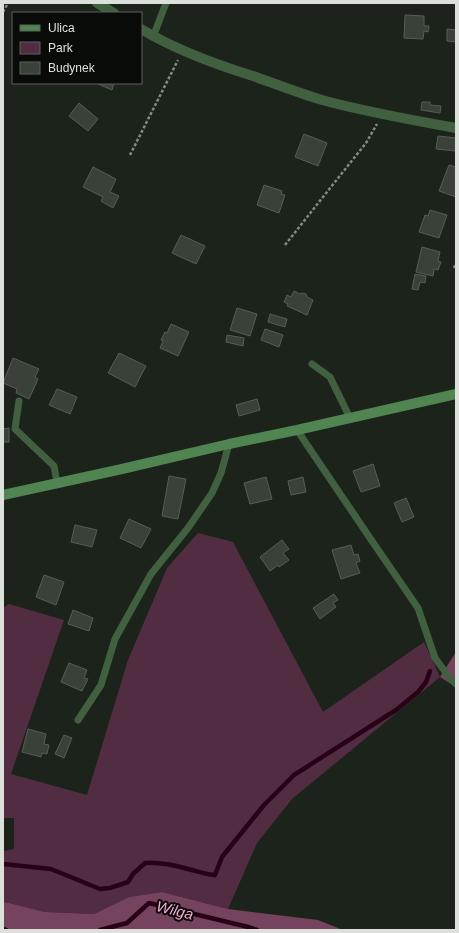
<svg xmlns="http://www.w3.org/2000/svg" width="459" height="933" viewBox="0 0 459 933" font-family="Arial,sans-serif">
<style>
.green{fill:#522d41}
.forest{fill:#76435f}
.lines{fill:none;stroke-linecap:round;stroke-linejoin:round}
.stream{stroke:#280018;stroke-width:4.5}
.building{fill:#394138;stroke:#555e55}
.path{stroke:#838983;stroke-width:2.5;stroke-dasharray:3 2;stroke-linecap:butt}
.lane{stroke:#416040;stroke-width:7}
.street{stroke:#416040;stroke-width:10}
.secondary{stroke:#508450;stroke-width:10}
.labels{text-anchor:middle;dominant-baseline:central;stroke-width:4;stroke-linejoin:round;paint-order:stroke}
.water-label{font-size:15px;font-style:italic;fill:#f8a6d2;stroke:#080b08}
</style>
<rect width="100%" height="100%" fill="#1c231b"/>
<!-- green -->
<path class="green" d="M198,533L233,542L323,712L424,642L440,677L292,799L257,843L228,909L162,892L129,897L94,914L45,912L9,903L3,902V851L14,849V818H3V608L9,604L64,620L11,774L87,795L128,660L167,568Z"/>
<!-- forest -->
<g class="forest">
<path d="M456,652V687L440,677Z"/>
<path d="M162,892L228,909L318,920L343,930H3V902L9,903L45,912L94,914L129,897Z"/>
</g>
<g class="lines">
<!-- stream -->
<g class="stream">
<path d="M3,864L51,869L100,889L110,888L128,882L133,874L145,863C159,862 174,865 188,869C197,871 206,875 215,875L222,857L264,805L294,775L396,710L418,692L426,682L430,671"/>
<path d="M3,929L6,930"/>
<path d="M100,930L127,923L149,903L248,927L257,930"/>
</g>
</g>
<!-- building -->
<g class="building">
<path d="M405,15L424,16V26H429L428,32L424,31L423,39L404,38Z"/>
<path d="M447,29L456,30V42L447,41Z"/>
<path d="M96,83H114L112,90Z"/>
<path d="M422,102H430V105L441,106L440,113L421,110Z"/>
<path d="M79,103L98,119L88,131L69,116Z"/>
<path d="M304,134L327,143L318,166L295,157Z"/>
<path d="M438,136L456,138V151L436,149Z"/>
<path d="M449,165L456,167V197L439,191Z"/>
<path d="M93,167L116,179L110,192L119,196L113,208L101,201L103,197L83,187Z"/>
<path d="M264,185L282,191L281,194L285,195L279,213L257,205Z"/>
<path d="M430,210L447,215L439,238L419,232L425,215L428,216Z"/>
<path d="M181,235L205,246L196,264L172,253Z"/>
<path d="M422,247L440,252L438,261L441,262L438,270L434,269L433,276L416,272Z"/>
<path d="M415,274L426,276L425,283L420,282L418,290L412,289Z"/>
<path d="M294,291L300,294L302,293L306,294L307,297L313,300L307,315L287,306L288,304L284,302L287,295L291,297Z"/>
<path d="M237,308L257,314L250,336L230,330Z"/>
<path d="M270,314L287,319L285,327L268,322Z"/>
<path d="M171,324L189,332L178,356L160,348L163,341L161,340L165,332L167,333Z"/>
<path d="M265,329L283,335L279,347L261,340Z"/>
<path d="M227,335L244,338L243,346L226,342Z"/>
<path d="M119,353L146,366L135,387L108,373Z"/>
<path d="M13,358L39,369L35,377L38,379L29,399L16,393L17,389L3,383Z"/>
<path d="M57,389L77,397L70,414L49,405Z"/>
<path d="M257,399L260,410L239,416L236,405Z"/>
<path d="M9,428V442H3V429Z"/>
<path d="M373,464L380,486L361,492L353,471Z"/>
<path d="M169,476L186,479L178,519L162,516Z"/>
<path d="M266,477L272,499L250,504L244,483Z"/>
<path d="M303,477L306,492L291,495L288,481Z"/>
<path d="M406,498L414,517L402,522L394,503Z"/>
<path d="M129,519L151,529L141,548L120,538Z"/>
<path d="M75,525L97,530L92,547L71,542Z"/>
<path d="M282,540L289,549L283,553L289,560L279,567L278,565L270,571L260,557Z"/>
<path d="M351,545L354,555L358,554L360,561L356,563L360,573L341,579L332,550Z"/>
<path d="M44,575L64,582L56,605L36,597Z"/>
<path d="M334,594L338,600L333,603L336,607L320,619L313,608Z"/>
<path d="M73,610L93,618L89,631L68,624Z"/>
<path d="M69,663L87,670L84,678L88,679L82,691L61,682Z"/>
<path d="M28,729L46,734L44,744L49,745L47,754L42,753L41,757L22,752Z"/>
<path d="M64,735L72,738L64,758L55,754Z"/>
</g>
<g class="lines">
<!-- path -->
<g class="path">
<path d="M3,12L8,3"/>
<path d="M130,155L178,60"/>
<path d="M285,245L323,197L366,143L377,124"/>
<path d="M454,268L456,263"/>
<path d="M3,837H4"/>
</g>
<!-- lane -->
<g class="lane">
<path d="M153,37L166,3"/>
<path d="M312,364L330,377L350,418"/>
<path d="M19,401L15,429L54,466L57,483"/>
<path d="M297,430L372,541L418,608L435,658L449,677L456,684"/>
<path d="M78,720L101,685L115,639L151,574L188,528L212,493L221,473L229,444"/>
</g>
<!-- street -->
<g class="street">
<path d="M97,3L114,13"/>
<path d="M141,29C176,50 214,64 253,76C276,84 299,93 322,100C366,112 411,120 456,128"/>
</g>
<!-- secondary -->
<path class="secondary" d="M3,495L122,469L229,444L297,430L456,394"/>
</g>
<g class="labels">
<!-- water labels -->
<g class="water-label">
<text transform="translate(175 910) rotate(14)">Wilga</text>
</g>
</g>
<!-- border -->
<rect width="459" height="933" fill="none" stroke="#dbe0db" stroke-width="8"/>
<!-- legend -->
<rect x="12" y="12" width="130" height="72" fill="#080b08" stroke="#5c605c"/>
<rect x="20" y="25" width="20" height="6" fill="#508450" stroke="#5c605c"/>
<text x="48" y="32" font-size="12" fill="#dbe0db">Ulica</text>
<rect x="20" y="42" width="20" height="12" fill="#522d41" stroke="#5c605c"/>
<text x="48" y="52" font-size="12" fill="#dbe0db">Park</text>
<rect x="20" y="62" width="20" height="12" fill="#394138" stroke="#5c605c"/>
<text x="48" y="72" font-size="12" fill="#dbe0db">Budynek</text>
</svg>
